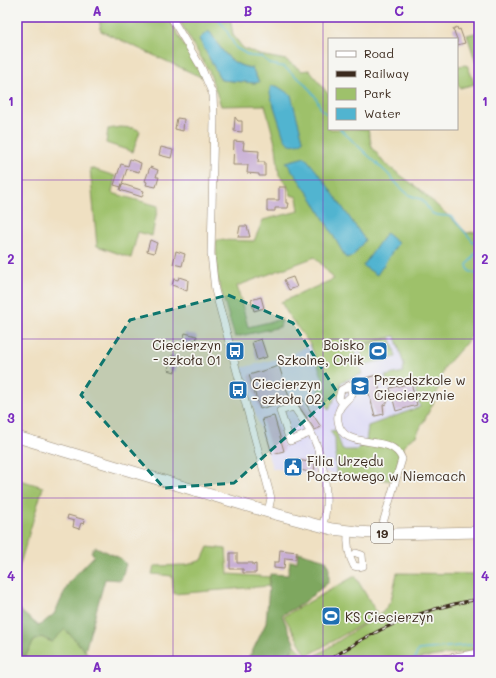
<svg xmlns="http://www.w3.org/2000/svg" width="496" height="678" viewBox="0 0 496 678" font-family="Mali,sans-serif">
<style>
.built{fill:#d9d6f7}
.green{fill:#9ec16b;stroke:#6c7644;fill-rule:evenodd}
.forest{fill:#7ea75f;stroke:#5c683e}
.water{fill:#51b4d0;stroke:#466f77}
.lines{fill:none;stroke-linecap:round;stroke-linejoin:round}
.stream{stroke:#51b4d0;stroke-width:1.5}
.building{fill:#c7add4}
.minor-casing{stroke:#958570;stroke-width:8}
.highway-casing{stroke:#958570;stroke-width:12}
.minor{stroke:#fff;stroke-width:7}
.highway{stroke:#fff;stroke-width:11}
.rail-casing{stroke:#3b2a1e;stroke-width:3}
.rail{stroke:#f6f6f2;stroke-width:1.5;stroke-dasharray:4.5;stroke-linecap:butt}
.marked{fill:#0f766e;fill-opacity:0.2;stroke:#0f766e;stroke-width:3;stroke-dasharray:8 5;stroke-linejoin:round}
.grid{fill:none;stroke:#7b2cbf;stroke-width:1;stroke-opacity:0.55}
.labels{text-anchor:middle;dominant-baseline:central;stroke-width:3.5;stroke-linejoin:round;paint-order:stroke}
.shield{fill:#f6f6f2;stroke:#73675e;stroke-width:1}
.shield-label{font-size:12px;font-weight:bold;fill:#3b2a1e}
.poi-label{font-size:13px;fill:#3b2a1e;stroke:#f6f6f2;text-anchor:start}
.neatline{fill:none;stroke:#7b2cbf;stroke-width:1.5}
.grid-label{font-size:13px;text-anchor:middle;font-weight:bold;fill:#7b2cbf}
</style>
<rect width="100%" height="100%" fill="#f6f6f2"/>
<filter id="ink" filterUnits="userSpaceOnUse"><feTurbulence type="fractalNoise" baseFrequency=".025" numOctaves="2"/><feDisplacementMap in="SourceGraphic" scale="8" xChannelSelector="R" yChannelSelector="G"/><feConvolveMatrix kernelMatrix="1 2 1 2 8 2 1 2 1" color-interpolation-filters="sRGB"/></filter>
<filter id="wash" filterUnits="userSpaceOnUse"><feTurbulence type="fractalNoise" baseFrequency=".012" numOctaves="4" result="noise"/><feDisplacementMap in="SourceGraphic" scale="16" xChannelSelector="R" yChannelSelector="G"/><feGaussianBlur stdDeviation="0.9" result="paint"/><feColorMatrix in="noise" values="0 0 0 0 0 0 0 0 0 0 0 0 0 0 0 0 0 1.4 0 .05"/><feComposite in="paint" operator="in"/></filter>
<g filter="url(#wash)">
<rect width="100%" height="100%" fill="#efe0c2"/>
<!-- built -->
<path class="built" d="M395,336L404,365L403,372L386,376L390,388L413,382L420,407L368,426L366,442L356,450H342L336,430L330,431L335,438L336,474L317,471L314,475L272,468L241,368L289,356L310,344L323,379L354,346Z"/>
<!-- green -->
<g class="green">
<path d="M99,17H168L203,78L101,31Z"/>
<path d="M177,17H230L233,35L243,48L260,55L286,60L302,71L309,70L329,95V129H368L372,147L384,163L419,189L467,233L479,231V328L444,368L435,400L416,436L408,441L403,447L393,481L336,474L335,438L330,431L336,430L342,450H356L366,442L368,426L420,407L413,382L390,388L385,376L403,372L404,365L395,336L354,346L362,374L341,382L340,385L344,393L335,397L329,410L318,390L323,379L310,344L289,316L281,302L334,279L315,257L237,286L248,327L282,319L280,327L235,337L217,277L216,240L254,241L263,220L299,211L297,197L291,195L286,183L279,175L276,147L265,105L221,106L209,71ZM210,32C221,49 230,66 252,68L259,82L255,83L221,80L213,64Z"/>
<path d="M479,32V62L476,63L467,35Z"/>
<path d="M467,65L475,84L460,88L457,82V66Z"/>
<path d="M120,127L134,128L140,131L133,152L106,143L108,129Z"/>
<path d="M90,168L115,176L112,193L158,206L152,236L138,232L131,258L97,246Z"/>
<path d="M391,338L396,357L364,365L359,346Z"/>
<path d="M17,479L43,487L17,574Z"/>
<path d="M208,547L226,549L228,574L270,577L269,586L174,594L172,576L152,574L154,566L187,565L202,560Z"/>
<path d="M397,573L479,574V650L402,661H285L295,645L309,660L383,612L391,601Z"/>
<path d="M355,576L378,615L307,656L284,616Z"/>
<path d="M65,629L89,655L109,661H17V650L25,657L34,641L41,637L52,642Z"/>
</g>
<!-- forest -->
<g class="forest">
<path d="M96,547L120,558L126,564L121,580L105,579L85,651L65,629L52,642L41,637L34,641L25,657L17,650V608L39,626L54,614L70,581L94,556L91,551Z"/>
<path d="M298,552L326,560L329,568V582L302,604L282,615L295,645L285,661H245L252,652L266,623L270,574L288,575L290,561L297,562Z"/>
</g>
<!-- water -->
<g class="water">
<path d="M207,32H210C221,49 230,66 252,68L259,82L255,83L221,80L199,39Z"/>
<path d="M272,86H277L291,95L303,140L302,142C294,146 289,146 284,138L270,94V88Z"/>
<path d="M305,157L323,179L365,240L353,256L346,258L313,200L286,162Z"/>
<path d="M386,233L398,243L377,275L363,266Z"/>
</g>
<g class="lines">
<!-- stream -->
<g class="stream">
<path d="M215,17L224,26L236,48L250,56L262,57L270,64L284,67L303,82L315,96L321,109L329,116"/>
<path d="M340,129L388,174L400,187L409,195L423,200C432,217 433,215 451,216L477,246V251L467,265L469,271L479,275"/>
<path d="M414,661L418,650L479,644"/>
</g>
</g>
<g id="blocks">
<!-- building -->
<g class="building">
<path d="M457,27L458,30L460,29L465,43L457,45V39L453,29Z"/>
<path d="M235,117L238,121H242V132L234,131Z"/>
<path d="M177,118L184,119L183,131L175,129Z"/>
<path d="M234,141L244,142L243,150L259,151L258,162H265V176H259V174L247,173L248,165H233Z"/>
<path d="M161,147L173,150L171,158L159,155Z"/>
<path d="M130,159L141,163L139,172L127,169L121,187L114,185L121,164L128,166Z"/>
<path d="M150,167L158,170L156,177H159L156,187L146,185L147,182L145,181Z"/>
<path d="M122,184L144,191L142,197L120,190Z"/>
<path d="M279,187H286V203H289L288,208H275V211H267V200H279Z"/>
<path d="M240,226H247L250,237H238Z"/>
<path d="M150,240L157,243L154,253L147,251Z"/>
<path d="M176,251L185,254L182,266L173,264Z"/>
<path d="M179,277L188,280L187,291L172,285L174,279L178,280Z"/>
<path d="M293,277L297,287L289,290L284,280Z"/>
<path d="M261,297L264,308L254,311L251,300Z"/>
<path d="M185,333L197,336L196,342L192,340L190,348L182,345Z"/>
<path d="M261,339L267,357L257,360L252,342Z"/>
<path d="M172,355L178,356L175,372L168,370Z"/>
<path d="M279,366L290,400L260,409L249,375Z"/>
<path d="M377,375L381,401L391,396L386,404L383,405L384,414L375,416L368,390L357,393L354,381Z"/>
<path d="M411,383L417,405L396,411L390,388Z"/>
<path d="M302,398L321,427L315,430L296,402Z"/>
<path d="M274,416L284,451L272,454L262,419Z"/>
<path d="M292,459L315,463L314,473L290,468Z"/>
<path d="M68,515L85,520L84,524L81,523L79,529L73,527L74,521L67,519Z"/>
<path d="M280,550L297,552L296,559L285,558L284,569L274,568V562H279Z"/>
<path d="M230,553H237V563H253V565L256,564V573H243V569H230Z"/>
</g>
</g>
</g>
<g filter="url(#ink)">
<use href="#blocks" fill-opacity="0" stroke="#958570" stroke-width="1"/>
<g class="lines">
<defs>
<g id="minor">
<path d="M171,17L201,67L213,95L214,119L211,254L215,290L271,498L268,512"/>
<path d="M343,404L339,398L341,390L350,385L352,395C344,403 336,408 338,421C342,453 391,431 402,459L380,533"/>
<path d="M310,433L290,441L280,411L294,407C301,417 309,428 314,439C324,461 331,503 322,527"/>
<path d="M348,531C347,544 348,555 354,566L358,567L363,566L362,555L356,553"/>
<path d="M431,661L479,653"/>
</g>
<path id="highway" d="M17,437L268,512L332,529L358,532L390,534L479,532"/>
</defs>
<!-- minor casing -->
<use href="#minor" class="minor-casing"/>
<!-- highway casing -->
<use href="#highway" class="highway-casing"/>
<!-- minor -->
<use href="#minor" class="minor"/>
<!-- highway -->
<use href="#highway" class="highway"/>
<defs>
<path id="rail" d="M328,661C373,629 425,608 479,599"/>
</defs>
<!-- rail casing -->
<use href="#rail" class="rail-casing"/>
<!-- rail -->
<use href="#rail" class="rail"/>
</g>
</g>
<!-- marked area -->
<path class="marked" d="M228,295L293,323L337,392L234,483L164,488L81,395L130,320Z"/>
<!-- grid -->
<path class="grid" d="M173,17V661M323,17V661M17,180H479M17,339H479M17,498H479"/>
<!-- icons -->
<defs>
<symbol id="bus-square" viewBox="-11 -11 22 22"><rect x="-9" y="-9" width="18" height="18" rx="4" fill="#1f6fb2" stroke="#f6f6f2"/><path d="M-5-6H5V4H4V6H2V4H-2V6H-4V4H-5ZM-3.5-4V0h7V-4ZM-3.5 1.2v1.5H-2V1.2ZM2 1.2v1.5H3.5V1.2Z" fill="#fff"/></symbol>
<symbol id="stadium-square" viewBox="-11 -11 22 22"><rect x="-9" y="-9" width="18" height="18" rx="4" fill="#1f6fb2" stroke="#f6f6f2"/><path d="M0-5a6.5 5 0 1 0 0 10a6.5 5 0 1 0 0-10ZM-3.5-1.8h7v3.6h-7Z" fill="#fff"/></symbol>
<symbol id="school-square" viewBox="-11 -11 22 22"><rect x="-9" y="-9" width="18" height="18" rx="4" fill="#1f6fb2" stroke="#f6f6f2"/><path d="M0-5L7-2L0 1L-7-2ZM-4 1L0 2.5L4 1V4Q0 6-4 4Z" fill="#fff"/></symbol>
<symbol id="civic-square" viewBox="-11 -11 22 22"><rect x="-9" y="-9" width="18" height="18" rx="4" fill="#1f6fb2" stroke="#f6f6f2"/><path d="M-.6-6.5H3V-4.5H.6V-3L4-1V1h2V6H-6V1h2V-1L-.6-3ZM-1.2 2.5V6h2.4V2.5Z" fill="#fff"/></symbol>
</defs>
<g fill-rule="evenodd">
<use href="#bus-square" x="224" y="340" width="22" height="22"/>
<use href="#stadium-square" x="367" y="340" width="22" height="22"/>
<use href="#school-square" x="349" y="375" width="22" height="22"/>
<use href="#bus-square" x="227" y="379" width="22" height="22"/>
<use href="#civic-square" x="282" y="456" width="22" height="22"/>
<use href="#stadium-square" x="320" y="605" width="22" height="22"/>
</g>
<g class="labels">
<!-- shield labels -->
<rect class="shield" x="371" y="523" width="22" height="20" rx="3"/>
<g class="shield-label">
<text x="382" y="533">19</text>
</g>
<!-- poi labels -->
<g class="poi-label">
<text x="221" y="344" text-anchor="end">Ciecierzyn<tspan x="221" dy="15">- szkoła 01</tspan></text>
<text x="364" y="344" text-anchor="end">Boisko<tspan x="364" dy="15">Szkolne, Orlik</tspan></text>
<text x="374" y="379">Przedszkole w<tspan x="374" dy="15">Ciecierzynie</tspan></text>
<text x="252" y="383">Ciecierzyn<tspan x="252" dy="15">- szkoła 02</tspan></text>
<text x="307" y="460">Filia Urzędu<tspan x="307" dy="15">Pocztowego w Niemcach</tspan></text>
<text x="345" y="616">KS Ciecierzyn</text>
</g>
</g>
<!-- margin -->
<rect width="496" height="678" fill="none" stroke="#f6f6f2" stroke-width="44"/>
<!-- legend -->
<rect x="328" y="38" width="130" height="92" fill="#f6f6f2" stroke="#aba49d"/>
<rect x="336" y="51" width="20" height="6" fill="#ffffff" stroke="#aba49d"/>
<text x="364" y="58" font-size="12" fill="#3b2a1e">Road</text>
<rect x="336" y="71" width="20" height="6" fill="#3b2a1e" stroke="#aba49d"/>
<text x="364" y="78" font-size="12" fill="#3b2a1e">Railway</text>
<rect x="336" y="88" width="20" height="12" fill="#9ec16b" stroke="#aba49d"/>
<text x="364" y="98" font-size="12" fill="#3b2a1e">Park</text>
<rect x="336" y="108" width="20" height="12" fill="#51b4d0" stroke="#aba49d"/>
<text x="364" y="118" font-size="12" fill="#3b2a1e">Water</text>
<rect x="22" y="22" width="452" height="634" class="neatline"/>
<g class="grid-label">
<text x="97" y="16">A</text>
<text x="248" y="16">B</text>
<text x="399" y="16">C</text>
<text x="11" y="106">1</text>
<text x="485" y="106">1</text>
<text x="11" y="264">2</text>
<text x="485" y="264">2</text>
<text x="11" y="423">3</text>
<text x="485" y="423">3</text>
<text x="11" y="581">4</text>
<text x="485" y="581">4</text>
<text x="97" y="672">A</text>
<text x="248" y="672">B</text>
<text x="399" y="672">C</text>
</g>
</svg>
